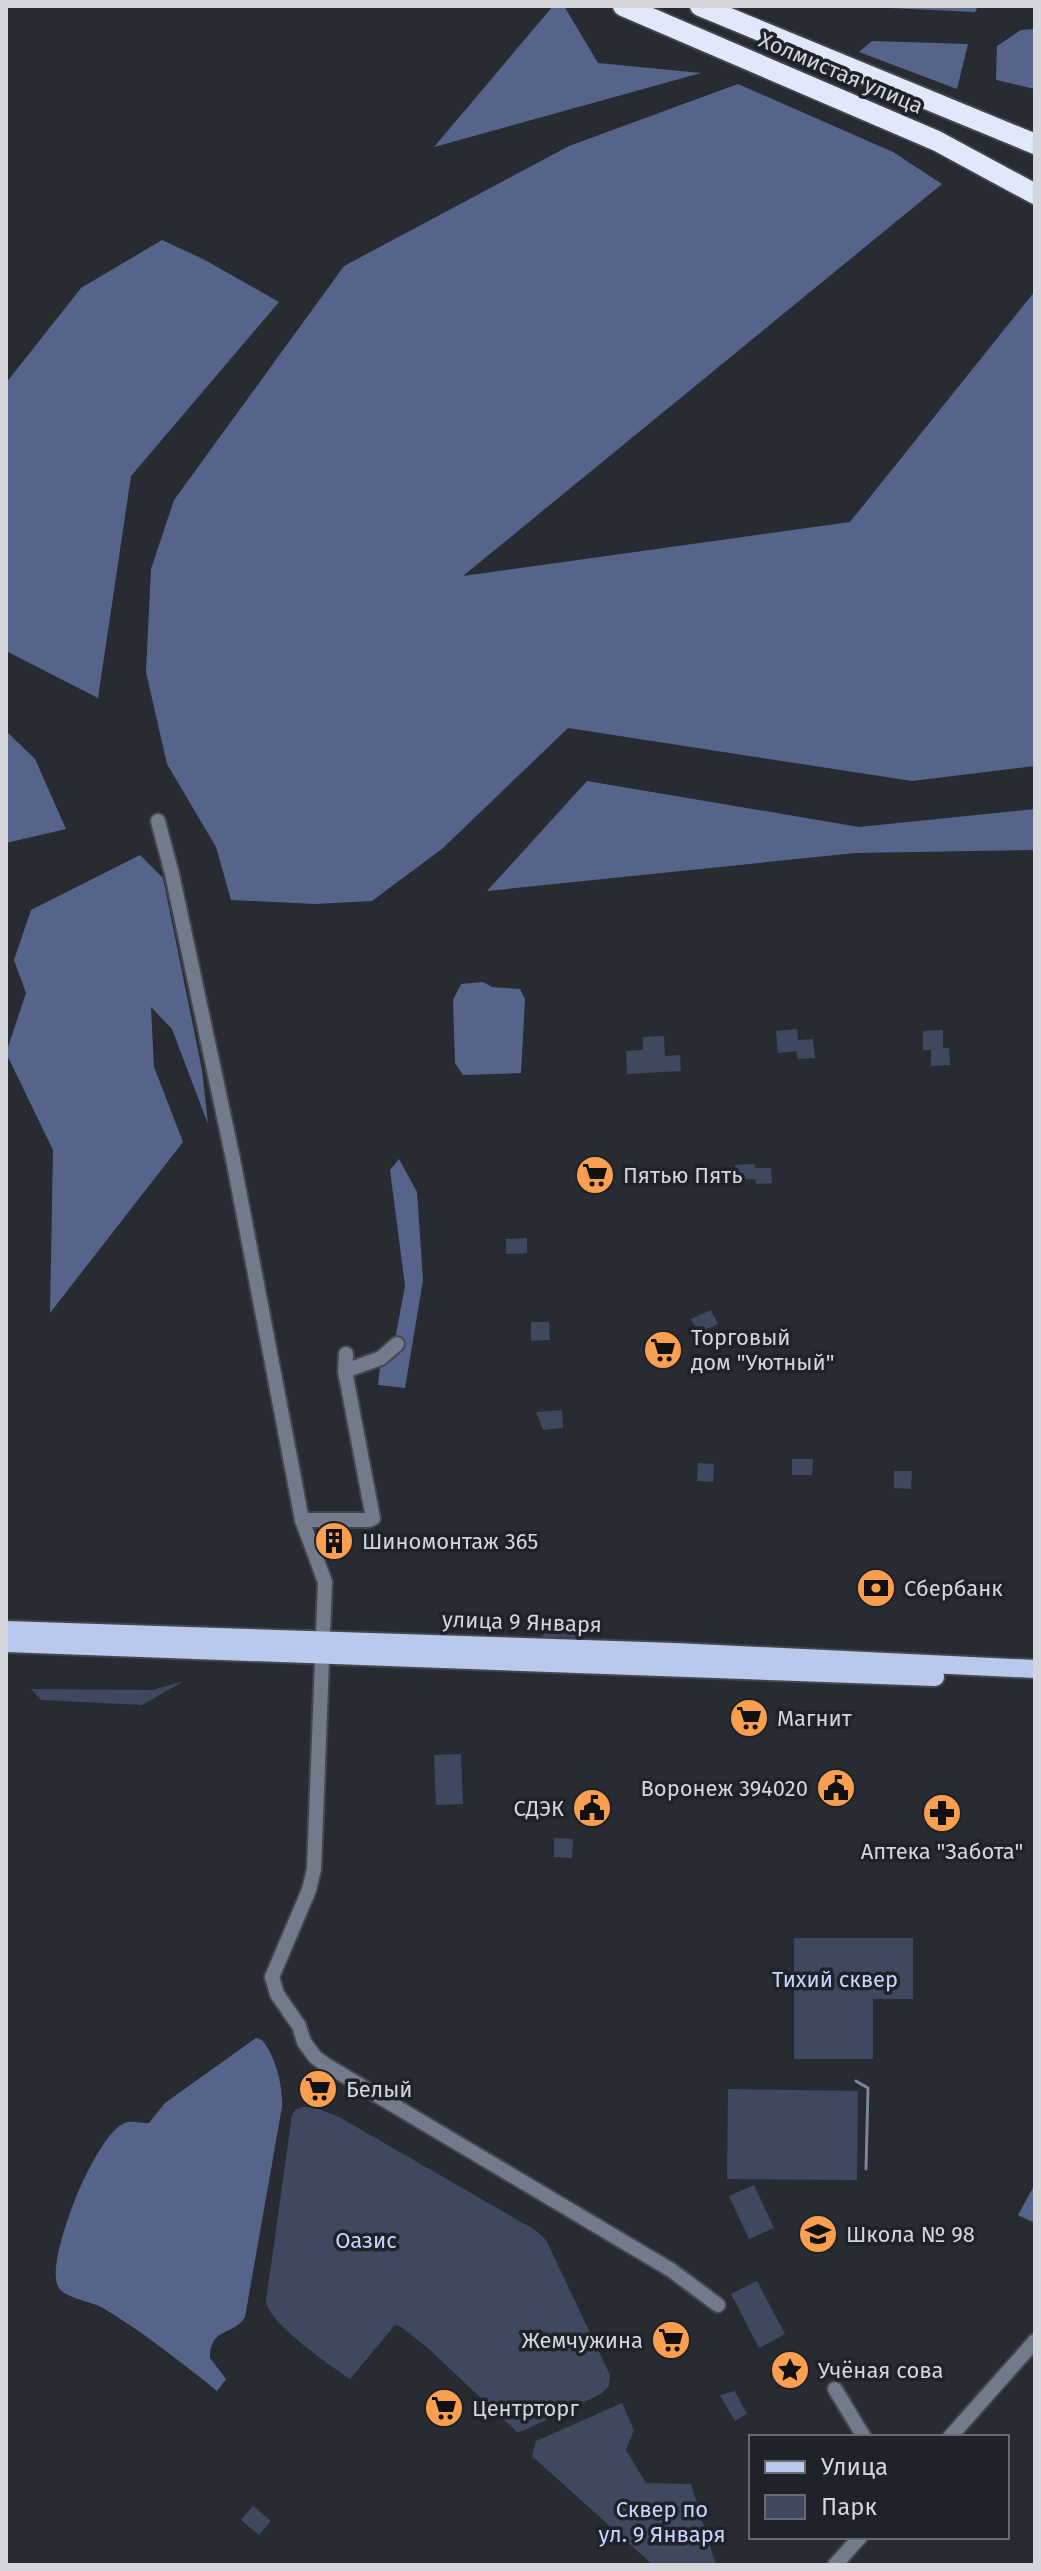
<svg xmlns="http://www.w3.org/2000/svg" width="1041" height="2571" viewBox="0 0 1041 2571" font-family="'Fira Sans',sans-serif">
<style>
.green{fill:#3f485f}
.forest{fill:#56648b}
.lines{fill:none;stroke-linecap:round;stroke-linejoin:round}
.stream{stroke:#7c86a2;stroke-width:3}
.minor-casing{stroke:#44464e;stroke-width:18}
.major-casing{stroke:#44464e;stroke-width:22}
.highway-casing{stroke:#44464e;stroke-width:24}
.minor{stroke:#737a8c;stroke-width:14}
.major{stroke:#bbc8ee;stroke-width:18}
.highway{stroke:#e1e8fb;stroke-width:20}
.labels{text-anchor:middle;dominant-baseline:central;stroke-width:7;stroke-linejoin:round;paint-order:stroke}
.street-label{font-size:22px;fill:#d4d6db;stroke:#1f2229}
.poi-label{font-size:22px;fill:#d4d6db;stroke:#1f2229;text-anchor:start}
.park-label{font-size:22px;fill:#c8d6fe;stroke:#1f2229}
</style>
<rect width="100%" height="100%" fill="#292b33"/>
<!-- green -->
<g class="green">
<path d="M797,1029L798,1040L813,1039L815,1058L798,1059L796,1051L778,1053L776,1031Z"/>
<path d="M943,1030V1048H949L950,1065L931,1066V1050H923V1031Z"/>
<path d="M664,1036L665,1056L680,1055L681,1071L627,1074L626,1051L643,1050V1037Z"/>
<path d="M754,1164L755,1168H771L772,1183L756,1184L755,1179L735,1180V1165Z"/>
<path d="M527,1238V1253L506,1254V1239Z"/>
<path d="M711,1310L718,1324L698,1333L691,1319Z"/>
<path d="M531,1322H549L550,1340L531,1341Z"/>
<path d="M562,1410L563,1428L543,1430L536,1412Z"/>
<path d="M792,1459H813L812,1475H792Z"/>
<path d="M698,1463L714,1464L713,1482L697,1481Z"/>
<path d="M894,1471H912L911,1489L894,1488Z"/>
<path d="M552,1624L575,1626L580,1638L541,1637Z"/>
<path d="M184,1681L142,1705L41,1700L31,1689L153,1690Z"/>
<path d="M461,1754L463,1804L436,1805L434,1755Z"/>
<path d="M554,1838L573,1839L572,1858L554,1857Z"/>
<path d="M794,1938H913V1999H873V2059H794Z"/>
<path d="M728,2089L858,2091L857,2180L727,2179Z"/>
<path d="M303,2107H313L339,2117L535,2230L546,2240L610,2375L609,2386L601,2394L523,2431L517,2432L430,2350L400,2326L395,2325L350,2379C330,2365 269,2324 266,2301L292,2115L295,2110Z"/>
<path d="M754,2185L774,2228L749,2239L729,2196Z"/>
<path d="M757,2281L785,2334L759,2348L731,2294Z"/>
<path d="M735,2391L747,2414L735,2421L720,2395Z"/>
<path d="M622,2403L634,2430L626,2450L646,2483L691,2484L716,2565H653L532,2456L536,2441Z"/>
<path d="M253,2506L271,2521L259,2535L241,2520Z"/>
</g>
<!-- forest -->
<g class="forest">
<path d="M553,6H564L598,63L701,73L434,147Z"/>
<path d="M895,6H978L975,12L890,8Z"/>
<path d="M1035,29V89L996,80L997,46L1021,30Z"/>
<path d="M872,41L968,44L957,89L859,52Z"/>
<path d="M738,84L893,152L942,184L463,576L850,522L1035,291V766L912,781L568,728L443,848L372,901L315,904L231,900L216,847L167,764L146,672L151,569L174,500L344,266L569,146Z"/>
<path d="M162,240L205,260L279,302L131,476L98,698L6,651V383L81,288Z"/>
<path d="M6,731L35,759L66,829L6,843Z"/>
<path d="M587,781L859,827L1035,809V850L855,853L487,891Z"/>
<path d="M140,855L163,878L202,1070L208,1124L172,1029L151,1007L154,1067L183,1142L50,1313L53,1150L6,1053L26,993L14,960L31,910Z"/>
<path d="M483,982L492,987L520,989L525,999L521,1073L463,1075L455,1063L453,1000L461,984Z"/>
<path d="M399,1159L417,1192L423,1280L405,1388L378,1385L381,1358L393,1350L405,1286L390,1170Z"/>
<path d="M256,2038L262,2040C276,2057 283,2086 282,2107L245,2317C234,2336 210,2326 210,2358L226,2379L217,2391C180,2361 144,2333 103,2308C91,2301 67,2299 59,2288C46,2271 75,2196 85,2177C92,2163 110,2128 125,2123C131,2120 142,2124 149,2123L165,2103Z"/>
<path d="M1035,2184V2223L1018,2215Z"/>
</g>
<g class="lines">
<!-- stream -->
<path class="stream" d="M856,2081L868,2088L866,2169"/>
<defs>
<g id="minor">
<path d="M158,821L172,874L233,1159L302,1520L325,1582L314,1869L309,1890L272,1977L277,1994L299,2026L304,2042L315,2057L326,2065L671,2270L718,2305"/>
<path d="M345,1371L346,1354"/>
<path d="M302,1520H369L373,1518L345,1371L381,1358L397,1344"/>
<path d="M835,2389L864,2437"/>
<path d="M950,2437L1035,2341"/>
<path d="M835,2565L860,2537"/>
</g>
<g id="major">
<path d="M6,1630L675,1652L1035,1669"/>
<path d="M6,1643L935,1677"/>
</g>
<g id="highway">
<path d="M623,6L937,141L1035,194"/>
<path d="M700,6L1035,144"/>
</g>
</defs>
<!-- minor casing -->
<use href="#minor" class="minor-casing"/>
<!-- major casing -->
<use href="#major" class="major-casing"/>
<!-- highway casing -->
<use href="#highway" class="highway-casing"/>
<!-- minor -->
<use href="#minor" class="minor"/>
<!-- major -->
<use href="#major" class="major"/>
<!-- highway -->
<use href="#highway" class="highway"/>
</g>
<!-- icons -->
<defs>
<symbol id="supermarket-disc" viewBox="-11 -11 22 22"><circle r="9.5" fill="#fa9f4f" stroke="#1f2229"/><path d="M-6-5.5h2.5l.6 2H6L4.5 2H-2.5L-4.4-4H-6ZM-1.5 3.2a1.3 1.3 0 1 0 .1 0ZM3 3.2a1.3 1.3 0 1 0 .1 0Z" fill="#111"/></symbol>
<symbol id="building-disc" viewBox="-11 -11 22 22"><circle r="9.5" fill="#fa9f4f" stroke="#1f2229"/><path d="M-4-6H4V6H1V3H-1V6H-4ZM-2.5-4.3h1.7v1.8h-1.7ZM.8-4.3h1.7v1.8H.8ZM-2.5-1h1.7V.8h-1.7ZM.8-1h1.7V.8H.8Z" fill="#111"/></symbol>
<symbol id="bank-disc" viewBox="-11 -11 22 22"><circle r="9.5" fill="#fa9f4f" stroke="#1f2229"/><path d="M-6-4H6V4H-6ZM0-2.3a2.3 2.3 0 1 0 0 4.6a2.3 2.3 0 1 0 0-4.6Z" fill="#111"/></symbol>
<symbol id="civic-disc" viewBox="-11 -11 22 22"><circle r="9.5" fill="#fa9f4f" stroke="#1f2229"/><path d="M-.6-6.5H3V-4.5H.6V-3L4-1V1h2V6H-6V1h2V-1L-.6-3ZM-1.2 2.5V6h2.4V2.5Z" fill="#111"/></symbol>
<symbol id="pharmacy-disc" viewBox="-11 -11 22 22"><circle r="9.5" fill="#fa9f4f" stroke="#1f2229"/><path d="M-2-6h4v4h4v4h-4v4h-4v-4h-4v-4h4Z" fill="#111"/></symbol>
<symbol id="school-disc" viewBox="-11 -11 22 22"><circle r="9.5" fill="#fa9f4f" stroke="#1f2229"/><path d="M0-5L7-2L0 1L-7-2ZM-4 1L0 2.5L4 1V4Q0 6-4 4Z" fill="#111"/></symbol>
<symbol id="sight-disc" viewBox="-11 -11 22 22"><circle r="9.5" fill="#fa9f4f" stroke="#1f2229"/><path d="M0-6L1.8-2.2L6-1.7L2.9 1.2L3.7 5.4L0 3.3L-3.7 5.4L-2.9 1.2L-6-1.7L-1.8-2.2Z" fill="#111"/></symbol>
</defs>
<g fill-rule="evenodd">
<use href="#supermarket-disc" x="573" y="1153" width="44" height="44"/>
<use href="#supermarket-disc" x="641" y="1328" width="44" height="44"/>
<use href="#building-disc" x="312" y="1519" width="44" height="44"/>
<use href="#bank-disc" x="854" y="1566" width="44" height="44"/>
<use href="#supermarket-disc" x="727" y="1696" width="44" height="44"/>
<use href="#civic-disc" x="814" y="1766" width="44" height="44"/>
<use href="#civic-disc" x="570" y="1786" width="44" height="44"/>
<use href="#pharmacy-disc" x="920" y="1791" width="44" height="44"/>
<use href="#supermarket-disc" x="296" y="2067" width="44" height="44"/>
<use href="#school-disc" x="796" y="2212" width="44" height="44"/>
<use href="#supermarket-disc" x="649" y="2318" width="44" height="44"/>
<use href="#sight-disc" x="768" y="2348" width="44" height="44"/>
<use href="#supermarket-disc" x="422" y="2386" width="44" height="44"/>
</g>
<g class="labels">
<!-- street labels -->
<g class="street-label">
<text transform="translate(841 73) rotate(23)">Холмистая улица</text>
<text transform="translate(522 1622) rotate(2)">улица 9 Января</text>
</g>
<!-- poi labels -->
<g class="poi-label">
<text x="623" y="1175">Пятью Пять</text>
<text x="691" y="1337">Торговый<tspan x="691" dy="25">дом "Уютный"</tspan></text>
<text x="362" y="1541">Шиномонтаж 365</text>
<text x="904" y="1588">Сбербанк</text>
<text x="777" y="1718">Магнит</text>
<text x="808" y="1788" text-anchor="end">Воронеж 394020</text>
<text x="564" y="1808" text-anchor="end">СДЭК</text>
<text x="942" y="1851" text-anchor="middle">Аптека "Забота"</text>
<text x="346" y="2089">Белый</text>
<text x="846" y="2234">Школа № 98</text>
<text x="643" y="2340" text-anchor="end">Жемчужина</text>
<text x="818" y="2370">Учёная сова</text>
<text x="472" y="2408">Центрторг</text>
</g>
<!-- park labels -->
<g class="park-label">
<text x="835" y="1979">Тихий сквер</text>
<text x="366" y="2240">Оазис</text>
<text x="662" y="2509">Сквер по<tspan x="662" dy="25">ул. 9 Января</tspan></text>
</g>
</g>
<!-- border -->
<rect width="1041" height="2571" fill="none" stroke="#d4d6db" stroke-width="16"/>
<!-- legend -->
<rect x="749" y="2435" width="260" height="104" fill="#1f2229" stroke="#676a70" stroke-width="2"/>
<rect x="765" y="2461" width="40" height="12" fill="#bbc8ee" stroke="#676a70" stroke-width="2"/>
<text x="821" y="2475" font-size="24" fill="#d4d6db">Улица</text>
<rect x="765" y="2495" width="40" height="24" fill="#3f485f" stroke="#676a70" stroke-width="2"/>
<text x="821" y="2515" font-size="24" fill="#d4d6db">Парк</text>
</svg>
